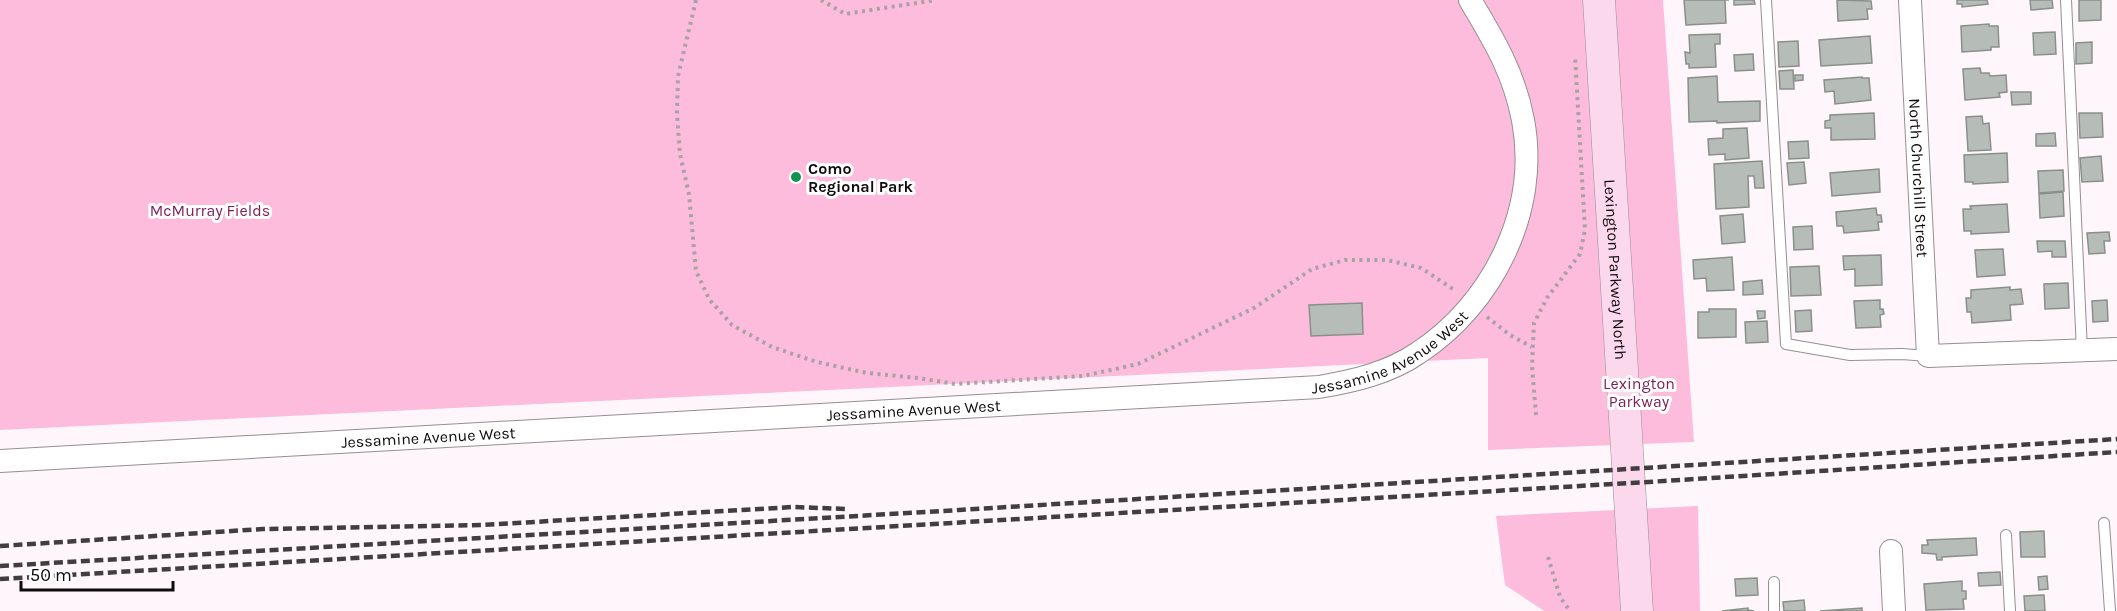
<svg xmlns="http://www.w3.org/2000/svg" width="2117" height="611" viewBox="0 0 2117 611" font-family="Karla,sans-serif">
<style>
.green{fill:#febcdd}
.building{fill:#b6bdb8;stroke:#89908b;stroke-width:1.5}
.lines{fill:none;stroke-linecap:round;stroke-linejoin:round}
.service-casing{stroke:#968e92;stroke-width:12}
.minor-casing{stroke:#968e92;stroke-width:24}
.secondary-casing{stroke:#968e92;stroke-width:33}
.path{stroke:#a8a2a5;stroke-width:4;stroke-dasharray:3 4.5;stroke-linecap:butt}
.service{stroke:#fff;stroke-width:10}
.minor{stroke:#fff;stroke-width:22}
.secondary{stroke:#fcd8ec;stroke-width:32}
.rail{stroke:#423e40;stroke-width:4.5;stroke-dasharray:9 4.5;stroke-linecap:butt}
.poi-dot{fill:#0f9453;stroke:#fff;stroke-width:2}
.labels{text-anchor:middle;dominant-baseline:central;stroke-width:6;stroke-linejoin:round;paint-order:stroke}
.poi-label{font-size:16px;font-weight:bold;fill:#0e0b0d;stroke:#fff;text-anchor:start}
.street-label{font-size:16px;fill:#0e0b0d;stroke:#fff}
.park-label{font-size:16px;fill:#7d1d58;stroke:#fff}
</style>
<rect width="100%" height="100%" fill="#fef6fa"/>
<!-- green -->
<g class="green">
<path d="M0,0H1663L1694,442L1488,450V358L0,430Z"/>
<path d="M1698,506L1700,611H1544L1505,585L1496,516Z"/>
</g>
<!-- building -->
<g class="building">
<path d="M1684,0H1729H1725L1726,23L1686,25Z"/>
<path d="M1734,0H1754L1755,4L1734,5Z"/>
<path d="M1837,0L1871,1L1872,9H1867L1868,19L1838,21Z"/>
<path d="M1957,0H1987L1988,4L1962,7V4H1957Z"/>
<path d="M2030,0H2052L2053,8L2031,10Z"/>
<path d="M2079,0H2101V20L2079,21Z"/>
<path d="M1989,24V26H1998L1999,47H1991V50L1962,52L1961,26Z"/>
<path d="M2055,32L2056,54L2034,55L2033,33Z"/>
<path d="M1720,34V44H1715L1716,67L1689,68V64H1686L1685,52L1690,53L1689,35Z"/>
<path d="M1870,36L1872,63L1821,66L1819,40Z"/>
<path d="M1798,41L1799,66L1779,67L1778,42Z"/>
<path d="M2092,42V63L2076,64V43Z"/>
<path d="M1753,54L1754,70L1735,71L1734,55Z"/>
<path d="M1980,68L1981,73H1989L1990,76L2006,75L2007,92L1999,93L2000,97L1965,100L1963,69Z"/>
<path d="M1793,70L1794,89H1780L1779,71Z"/>
<path d="M1795,75H1803V80L1795,81Z"/>
<path d="M1717,76L1718,102L1760,101V121L1717,123V121L1689,122L1688,78Z"/>
<path d="M1862,77V78H1869L1871,100L1835,104L1834,91L1825,92L1824,80Z"/>
<path d="M2011,92H2031V104L2012,105Z"/>
<path d="M1874,113L1875,139L1831,140V128H1825V121L1830,120V115Z"/>
<path d="M2079,113H2102L2103,137L2080,138Z"/>
<path d="M1982,116L1983,124L1989,123L1991,150L1968,151L1966,117Z"/>
<path d="M1747,128L1749,158L1725,160V154L1709,155L1708,139L1723,138V129Z"/>
<path d="M2055,133L2056,146H2036V134Z"/>
<path d="M1808,141L1809,158L1789,159L1788,142Z"/>
<path d="M2007,153L2008,182L1973,184V182H1965L1964,155Z"/>
<path d="M2101,156L2103,181L2082,182L2080,158Z"/>
<path d="M1762,161L1764,188H1755L1754,176H1748L1749,207L1716,209L1714,164Z"/>
<path d="M1804,162L1806,183L1789,185L1787,163Z"/>
<path d="M1879,169L1880,192L1832,196L1830,173Z"/>
<path d="M2063,170L2064,191L2039,193L2038,171Z"/>
<path d="M2063,192L2064,216L2040,218L2039,194Z"/>
<path d="M2007,204L2009,232L1971,234V231H1964L1963,209H1971L1970,206Z"/>
<path d="M1876,208L1877,215H1881L1882,222H1878L1879,230L1844,233L1843,226H1837L1836,212Z"/>
<path d="M1743,214L1745,242L1722,244L1720,216Z"/>
<path d="M1812,226L1813,249L1794,250L1793,227Z"/>
<path d="M2109,232L2110,241H2104L2105,253L2089,254L2087,233Z"/>
<path d="M2037,241H2065L2066,257H2052V251L2038,252Z"/>
<path d="M2003,249L2005,275L1977,277L1975,250Z"/>
<path d="M1881,255L1882,285L1855,286V269L1844,270L1843,256Z"/>
<path d="M1732,257L1734,290L1707,291L1706,278L1694,279L1693,260Z"/>
<path d="M1819,266L1821,295L1791,296L1790,267Z"/>
<path d="M1762,280L1763,294L1743,295V282Z"/>
<path d="M2068,283L2069,308L2045,309L2044,284Z"/>
<path d="M2010,287V290L2021,289L2023,304L2010,305L2011,320L1972,323L1971,312H1967L1966,298H1971V290Z"/>
<path d="M1880,300V309H1883L1884,314L1880,315L1881,327L1856,328L1854,301Z"/>
<path d="M2107,300L2108,321L2093,322L2092,301Z"/>
<path d="M1362,303L1363,334L1311,336L1309,305Z"/>
<path d="M1709,309H1736V337L1698,338V312H1709Z"/>
<path d="M1811,310L1812,331L1796,332L1795,311Z"/>
<path d="M1757,311H1765V318L1758,319Z"/>
<path d="M1767,321L1768,342L1746,343L1745,322Z"/>
<path d="M2044,531L2045,557H2021L2020,532Z"/>
<path d="M1976,538L1977,555L1942,557V560H1937L1936,554L1922,553V545H1928L1927,540Z"/>
<path d="M2000,572L2001,585L1979,586L1978,573Z"/>
<path d="M2047,576L2048,589L2039,590L2038,577Z"/>
<path d="M1757,578L1758,595L1736,596L1735,579Z"/>
<path d="M1962,581V591H1966V599H1963L1964,609L1926,610L1924,584Z"/>
<path d="M2044,595L2045,611H2025L2024,596Z"/>
<path d="M1804,600L1805,611H1784L1783,602Z"/>
<path d="M1748,608V610L1754,611H1722Z"/>
<path d="M1862,608V611H1820Z"/>
</g>
<g class="lines">
<defs>
<g id="service">
<path d="M1766,0L1786,344L1850,355L1902,354L1928,356"/>
<path d="M2066,0L2082,351"/>
<path d="M2104,523L2110,611"/>
<path d="M2006,535L2010,611"/>
<path d="M1774,582V611"/>
</g>
<g id="minor">
<path id="s1" d="M1910,0L1928,356L2117,349"/>
<path id="s2" d="M0,461L1319,387C1354,381 1389,373 1418,353C1493,304 1540,210 1523,120C1514,73 1494,40 1470,0"/>
<path d="M1891,551L1894,611"/>
</g>
<g id="secondary">
<path id="s3" d="M1599,0L1637,611"/>
</g>
</defs>
<!-- service casing -->
<use href="#service" class="service-casing"/>
<!-- minor casing -->
<use href="#minor" class="minor-casing"/>
<!-- secondary casing -->
<use href="#secondary" class="secondary-casing"/>
<!-- path -->
<g class="path">
<path d="M696,0L678,76L677,114L680,154L689,194L696,271L709,299L732,325L772,347L817,362L867,373L918,378L955,384L1083,376L1138,364L1254,308L1312,269L1345,260H1387L1421,268L1456,291"/>
<path d="M821,0L845,14L936,0"/>
<path d="M1487,317L1510,335L1532,347"/>
<path d="M1536,415L1532,366L1534,323L1547,298L1580,254L1585,230L1575,56"/>
<path d="M1548,557L1560,597L1570,611"/>
</g>
<!-- service -->
<use href="#service" class="service"/>
<!-- minor -->
<use href="#minor" class="minor"/>
<!-- secondary -->
<use href="#secondary" class="secondary"/>
<!-- rail -->
<g class="rail">
<path d="M0,546L263,529L481,525L793,507L848,509"/>
<path d="M0,566L959,510L2117,439"/>
<path d="M0,579L1664,481L2117,452"/>
</g>
</g>
<!-- markers -->
<circle class="poi-dot" cx="796" cy="177" r="6"/>
<g class="labels">
<!-- poi labels -->
<g class="poi-label">
<text x="808" y="168">Como<tspan x="808" dy="18">Regional Park</tspan></text>
</g>
<!-- street labels -->
<g class="street-label">
<text stroke="none"><textPath href="#s1" startOffset="178">North Churchill Street</textPath></text>
<text stroke="none"><textPath href="#s3" startOffset="270">Lexington Parkway North</textPath></text>
<text stroke="none"><textPath href="#s2" startOffset="1401">Jessamine Avenue West</textPath></text>
<text stroke="none"><textPath href="#s2" startOffset="915">Jessamine Avenue West</textPath></text>
<text stroke="none"><textPath href="#s2" startOffset="429">Jessamine Avenue West</textPath></text>
</g>
<!-- park labels -->
<g class="park-label">
<text x="210" y="210">McMurray Fields</text>
<text x="1639" y="383">Lexington<tspan x="1639" dy="18">Parkway</tspan></text>
</g>
</g>
<!-- scale -->
<path d="M21 581v9h152v-9" fill="none" stroke="#0e0b0d" stroke-width="3"/>
<text x="30" y="581" font-size="18" fill="#0e0b0d" stroke="#ffffff" stroke-width="4.5" paint-order="stroke">50 m</text>
</svg>
